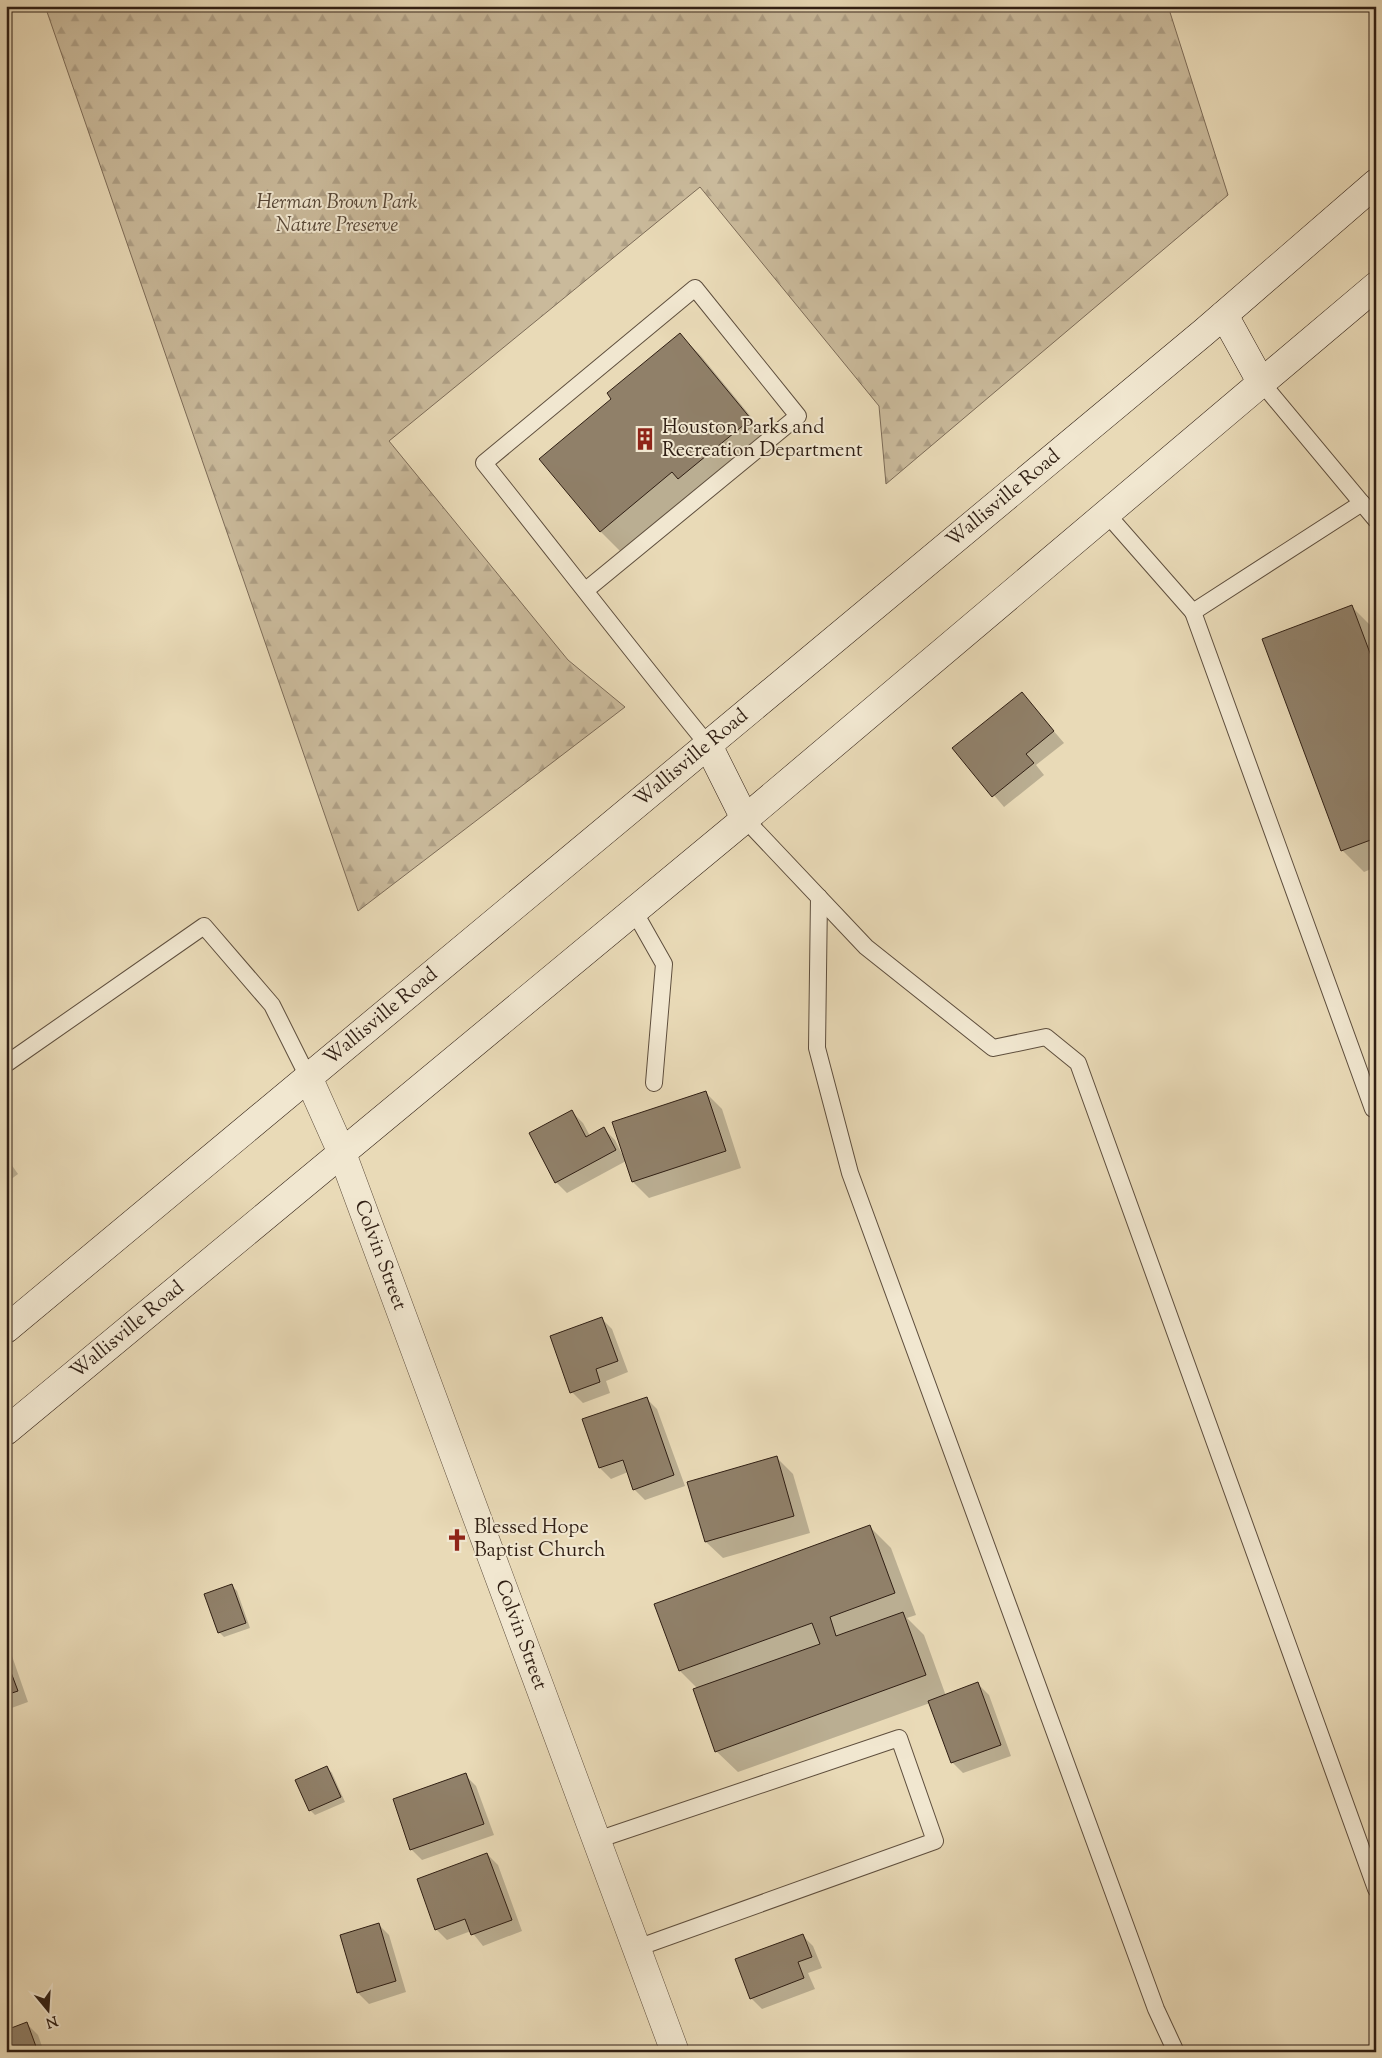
<svg xmlns="http://www.w3.org/2000/svg" width="1382" height="2058" viewBox="0 0 1382 2058" font-family="'Sorts Mill Goudy',serif">
<style>
.forest{fill:url(#forest-firs);stroke:#7d6c58}
.shadow{fill:#0003}
.building{fill:#908069;stroke:#301f14}
.lines{fill:none;stroke-linecap:round;stroke-linejoin:round}
.service-casing{stroke:#5e4e3d;stroke-width:18}
.minor-casing{stroke:#5e4e3d;stroke-width:29}
.secondary-casing{stroke:#301f14;stroke-width:29}
.service{stroke:#f1e7d0;stroke-width:16}
.minor{stroke:#f1e7d0;stroke-width:28}
.secondary{stroke:#f1e7d0;stroke-width:28}
.labels{text-anchor:middle;dominant-baseline:central;stroke-width:4;stroke-linejoin:round;paint-order:stroke}
.park-label{font-size:20px;font-style:italic;fill:#564636;stroke:#f1e7d0}
.poi-label{font-size:20px;fill:#301f14;stroke:#f1e7d0;text-anchor:start}
.street-label{font-size:20px;fill:#301f14;stroke:#f1e7d0}
</style>
<defs>
<pattern id="forest-firs" width="22" height="20" patternUnits="userSpaceOnUse" patternTransform="scale(1.25)"><rect width="22" height="20" fill="#caba9b"/><path d="M5 1l3.5 6h-7zM16 11l3.5 6h-7z" fill="#ae9f85"/></pattern>
</defs>
<rect width="100%" height="100%" fill="#e9dab7"/>
<filter id="stains"><feTurbulence type="fractalNoise" baseFrequency=".004" numOctaves="4"/><feColorMatrix values="0 0 0 0 .2 0 0 0 0 .09 0 0 0 0 .02 0 0 0 .5 -.17"/></filter>
<radialGradient id="worn" r=".72"><stop offset=".6" stop-color="#630" stop-opacity="0"/><stop offset="1" stop-color="#630" stop-opacity=".3"/></radialGradient>
<!-- forest -->
<path class="forest" d="M45,6H1168L1228,195L886,484L879,406L700,187L389,441L568,660L625,707L358,911Z"/>
<!-- shadow -->
<g class="shadow">
<path d="M680,335L701,356L771,441L622,553L601,532L541,459L613,399Z"/>
<path d="M1351,606L1373,628L1376,636V867L1364,872L1342,850Z"/>
<path d="M1022,694L1064,743L1036,765L1044,775L1004,807L954,748Z"/>
<path d="M1376,939V948L1373,940Z"/>
<path d="M706,1093L722,1109L741,1168L649,1198L633,1182L626,1161L567,1193L556,1182L572,1112L583,1123L590,1136L604,1129L615,1140L622,1154Z"/>
<path d="M6,1157L18,1174L6,1183Z"/>
<path d="M601,1318L612,1329L628,1372L606,1381L610,1393L583,1403L572,1392Z"/>
<path d="M646,1398L657,1409L685,1486L645,1500L634,1489L628,1472L611,1479L600,1468Z"/>
<path d="M776,1457L793,1474L810,1533L723,1558L706,1542Z"/>
<path d="M870,1527L891,1548L916,1615L907,1618L924,1635L946,1696L978,1684L989,1695L1011,1756L963,1773L952,1762L930,1703L738,1772L716,1751L698,1689L680,1671L656,1604Z"/>
<path d="M232,1586L237,1591L250,1628L224,1637L219,1632Z"/>
<path d="M6,1651L12,1656L28,1702L6,1710Z"/>
<path d="M327,1767L332,1773L345,1802L315,1815L310,1810Z"/>
<path d="M465,1775L476,1786L494,1835L422,1860L411,1849Z"/>
<path d="M487,1854L498,1865L522,1931L483,1946L471,1931L447,1940L436,1929Z"/>
<path d="M378,1924L389,1935L406,1992L369,2004L358,1993Z"/>
<path d="M802,1935L813,1946L822,1968L808,1973L815,1989L762,2009L751,1998Z"/>
<path d="M27,2024L38,2035L44,2052H6Z"/>
</g>
<!-- building -->
<g class="building">
<path d="M680,333L751,419L678,479L672,472L600,532L539,459L611,399L607,393Z"/>
<path d="M1352,605L1376,669V838L1341,851L1262,639Z"/>
<path d="M1022,692L1054,731L1026,754L1034,763L992,797L952,748Z"/>
<path d="M706,1091L726,1151L632,1182L612,1122Z"/>
<path d="M572,1110L586,1137L604,1127L616,1150L555,1183L529,1133Z"/>
<path d="M602,1317L618,1361L596,1369L600,1382L570,1393L550,1336Z"/>
<path d="M647,1397L674,1475L633,1490L623,1460L599,1468L582,1419Z"/>
<path d="M777,1456L794,1516L705,1542L687,1482Z"/>
<path d="M870,1525L895,1593L830,1617L836,1636L903,1612L926,1675L715,1752L693,1689L820,1644L812,1623L679,1671L654,1604Z"/>
<path d="M232,1584L246,1623L218,1633L204,1594Z"/>
<path d="M6,1659L18,1691L6,1695Z"/>
<path d="M978,1682L1001,1745L951,1763L928,1701Z"/>
<path d="M327,1766L341,1797L309,1811L295,1780Z"/>
<path d="M466,1773L484,1824L410,1850L393,1799Z"/>
<path d="M487,1853L512,1920L471,1935L465,1919L435,1930L417,1879Z"/>
<path d="M379,1923L396,1981L357,1993L340,1935Z"/>
<path d="M803,1934L812,1957L798,1962L804,1978L750,1999L735,1959Z"/>
<path d="M27,2022L38,2052H6V2030Z"/>
</g>
<g class="lines">
<defs>
<g id="service">
<path d="M1261,382L1376,520"/>
<path d="M1106,513L1193,612L1362,503"/>
<path d="M586,590L798,416L695,288L484,463C559,557 632,652 708,745"/>
<path d="M1193,612L1373,1109L1376,1108"/>
<path d="M745,819L866,947L993,1048L1046,1037L1078,1063L1376,1889"/>
<path d="M819,897L817,1048L850,1173L1156,2009L1176,2052"/>
<path d="M634,911L664,964L654,1083"/>
<path d="M6,1064L204,926L272,1005L309,1079"/>
<path d="M597,1840L899,1738L935,1841L637,1948"/>
</g>
<g id="minor">
<path id="s1" d="M309,1079L342,1153L675,2052"/>
</g>
<g id="secondary">
<path d="M1224,315L1261,382"/>
<path d="M708,745L745,819"/>
<path id="s2" d="M6,1329L1204,332L1376,183"/>
<path id="s3" d="M6,1431L745,819L1376,286"/>
</g>
</defs>
<!-- service casing -->
<use href="#service" class="service-casing"/>
<!-- minor casing -->
<use href="#minor" class="minor-casing"/>
<!-- secondary casing -->
<use href="#secondary" class="secondary-casing"/>
<!-- service -->
<use href="#service" class="service"/>
<!-- minor -->
<use href="#minor" class="minor"/>
<!-- secondary -->
<use href="#secondary" class="secondary"/>
</g>
<!-- icons -->
<defs>
<symbol id="building-bare" viewBox="-9 -9 18 18"><path d="M-4-6H4V6H1V3H-1V6H-4ZM-2.5-4.3h1.7v1.8h-1.7ZM.8-4.3h1.7v1.8H.8ZM-2.5-1h1.7V.8h-1.7ZM.8-1h1.7V.8H.8Z" fill="#8f2418" stroke="#f1e7d0" stroke-width="2.5" paint-order="stroke"/></symbol>
<symbol id="church-bare" viewBox="-9 -9 18 18"><path d="M-1.2-6h2.4v3.5h3.3v2.4h-3.3V6h-2.4V-.1h-3.3v-2.4h3.3Z" fill="#8f2418" stroke="#f1e7d0" stroke-width="2.5" paint-order="stroke"/></symbol>
</defs>
<g fill-rule="evenodd">
<use href="#building-bare" x="629" y="423" width="32" height="32"/>
<use href="#church-bare" x="441" y="1524" width="32" height="32"/>
</g>
<g class="labels">
<!-- park labels -->
<g class="park-label">
<text x="337" y="203">Herman Brown Park<tspan x="337" dy="23">Nature Preserve</tspan></text>
</g>
<!-- poi labels -->
<g class="poi-label">
<text x="662" y="428">Houston Parks and<tspan x="662" dy="23">Recreation Department</tspan></text>
<text x="474" y="1528">Blessed Hope<tspan x="474" dy="23">Baptist Church</tspan></text>
</g>
<!-- street labels -->
<g class="street-label">
<text stroke="none"><textPath href="#s2" startOffset="1298">Wallisville Road</textPath></text>
<text stroke="none"><textPath href="#s2" startOffset="892">Wallisville Road</textPath></text>
<text stroke="none"><textPath href="#s2" startOffset="488">Wallisville Road</textPath></text>
<text stroke="none"><textPath href="#s1" startOffset="190">Colvin Street</textPath></text>
<text stroke="none"><textPath href="#s3" startOffset="158">Wallisville Road</textPath></text>
<text stroke="none"><textPath href="#s1" startOffset="595">Colvin Street</textPath></text>
</g>
</g>
<!-- margin -->
<rect width="1382" height="2058" fill="none" stroke="#e9dab7" stroke-width="25"/>
<rect x="8" y="8" width="1367" height="2043" fill="none" stroke="#301f14" stroke-width="2.5"/>
<rect x="12" y="12" width="1357" height="2033" fill="none" stroke="#301f14"/>
<!-- north arrow -->
<g transform="translate(48 2010) rotate(162)" stroke="#f1e7d0" stroke-width="4" paint-order="stroke">
<path d="M0-4L9 19L0 12L-9 19Z" fill="#301f14"/>
<text y="-8" font-size="14" font-weight="bold" text-anchor="middle" fill="#301f14">N</text>
</g>
<rect width="100%" height="100%" filter="url(#stains)"/>
<rect width="100%" height="100%" fill="url(#worn)"/>
</svg>
